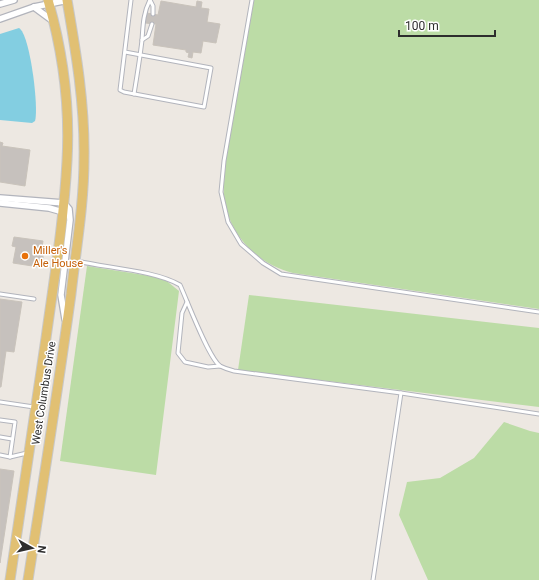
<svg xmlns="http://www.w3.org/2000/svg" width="539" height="580" viewBox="0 0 539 580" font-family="Roboto,sans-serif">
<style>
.green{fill:#bcdca6}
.water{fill:#83cee1}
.building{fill:#c6c1bd;stroke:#c9c3bb}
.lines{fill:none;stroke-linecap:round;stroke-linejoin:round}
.service-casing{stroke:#b2b4bc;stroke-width:5}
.minor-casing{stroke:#b2b4bc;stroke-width:8}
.primary-casing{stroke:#c8c8c8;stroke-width:11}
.service{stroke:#fff;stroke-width:3}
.minor{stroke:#fff;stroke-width:5.5}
.primary{stroke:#e1c073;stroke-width:9}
.food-dot{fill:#e8710a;stroke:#fff;stroke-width:1.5}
.labels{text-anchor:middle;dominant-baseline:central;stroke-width:3;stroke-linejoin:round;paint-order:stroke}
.food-label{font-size:11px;fill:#c56008;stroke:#fff;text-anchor:start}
.street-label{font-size:11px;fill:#2d2d2d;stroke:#fff}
</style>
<rect width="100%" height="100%" fill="#ede8e2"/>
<!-- green -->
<g class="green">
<path d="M254,0H539V309L293,273C257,264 229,235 224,198C223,185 225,173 226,161Z"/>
<path d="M87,266L163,278L179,291L156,475L60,461Z"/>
<path d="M249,295L539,328V407L238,370Z"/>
<path d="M504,422L530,431L539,433V580H428L399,515L407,482L440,478L474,458Z"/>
</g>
<!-- water -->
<path class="water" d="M19,28C30,34 39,108 35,121L32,123L0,120V34Z"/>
<!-- building -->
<g class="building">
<path d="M161,1L196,7L197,1L202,2L201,8L209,9L207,22L220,24L216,43L203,41L201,53L193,52L192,58L188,57L189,53L186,52V50L153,45L156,24L145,23L147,13L158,15Z"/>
<path d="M0,142L3,143L2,146L30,150L25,186L0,182Z"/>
<path d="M14,237L43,241L41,254H43V260L40,259L39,267L13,263L16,247L12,246Z"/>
<path d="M0,299L22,302L14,352L6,351L1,387H0Z"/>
<path d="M0,469L14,471L0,563Z"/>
</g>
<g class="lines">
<defs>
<g id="service">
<path d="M150,0L153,6V14"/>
<path d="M252,0L224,161L221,192L228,222L241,244L263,263L281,274L539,312"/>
<path d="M142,40L148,36L152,24"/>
<path d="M125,52L211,68L204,107L124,92L120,90L131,0"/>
<path d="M134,94C137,76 140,58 142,40C143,27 143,13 150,0"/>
<path d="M77,261C106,268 154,270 180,285C187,300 208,357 220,366C224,368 230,370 234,371L401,393L539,414"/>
<path d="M0,294L34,299"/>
<path d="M187,302L182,313L178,353L185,362L208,367L220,366"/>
<path d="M0,402L34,407"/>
<path d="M0,420L15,422L10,457L27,453"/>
<path d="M0,437L12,439"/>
<path d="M0,455L10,457"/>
<path d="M373,580L401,393"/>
</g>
<g id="minor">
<path d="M0,4L14,0"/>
<path d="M34,7L53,21"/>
<path d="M0,19L34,7L68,0"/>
<path d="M0,198L64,203L69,209L70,220L61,295L65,319"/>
<path d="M0,203L49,208L63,212"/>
</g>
<g id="primary">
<path d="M10,580C22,499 34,419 46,338C54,280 64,220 67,161C70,108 63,52 48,0"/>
<path d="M28,580C43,485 58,389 71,294C76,249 84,204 84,159C85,105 76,52 67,0"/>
</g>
</defs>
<!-- service casing -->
<use href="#service" class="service-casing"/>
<!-- minor casing -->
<use href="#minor" class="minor-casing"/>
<!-- primary casing -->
<use href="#primary" class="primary-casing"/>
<!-- service -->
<use href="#service" class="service"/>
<!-- minor -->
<use href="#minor" class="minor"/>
<!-- primary -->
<use href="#primary" class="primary"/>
</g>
<!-- markers -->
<circle class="food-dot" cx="25" cy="256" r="4"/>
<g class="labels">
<!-- food labels -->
<g class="food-label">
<text x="33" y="250">Miller's<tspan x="33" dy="13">Ale House</tspan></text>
</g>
<!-- street labels -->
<g class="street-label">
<text transform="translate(44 393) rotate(-81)">West Columbus Drive</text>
</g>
</g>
<!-- north arrow -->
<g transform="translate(32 548) rotate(98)" stroke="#ffffff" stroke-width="3" paint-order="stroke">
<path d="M0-3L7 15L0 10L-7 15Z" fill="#2d2d2d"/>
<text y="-6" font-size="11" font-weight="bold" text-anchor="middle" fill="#2d2d2d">N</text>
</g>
<!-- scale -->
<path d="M399 30v6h96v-6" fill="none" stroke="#2d2d2d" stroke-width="2"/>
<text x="405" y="30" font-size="12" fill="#2d2d2d" stroke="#ffffff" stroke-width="3" paint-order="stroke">100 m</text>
</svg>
